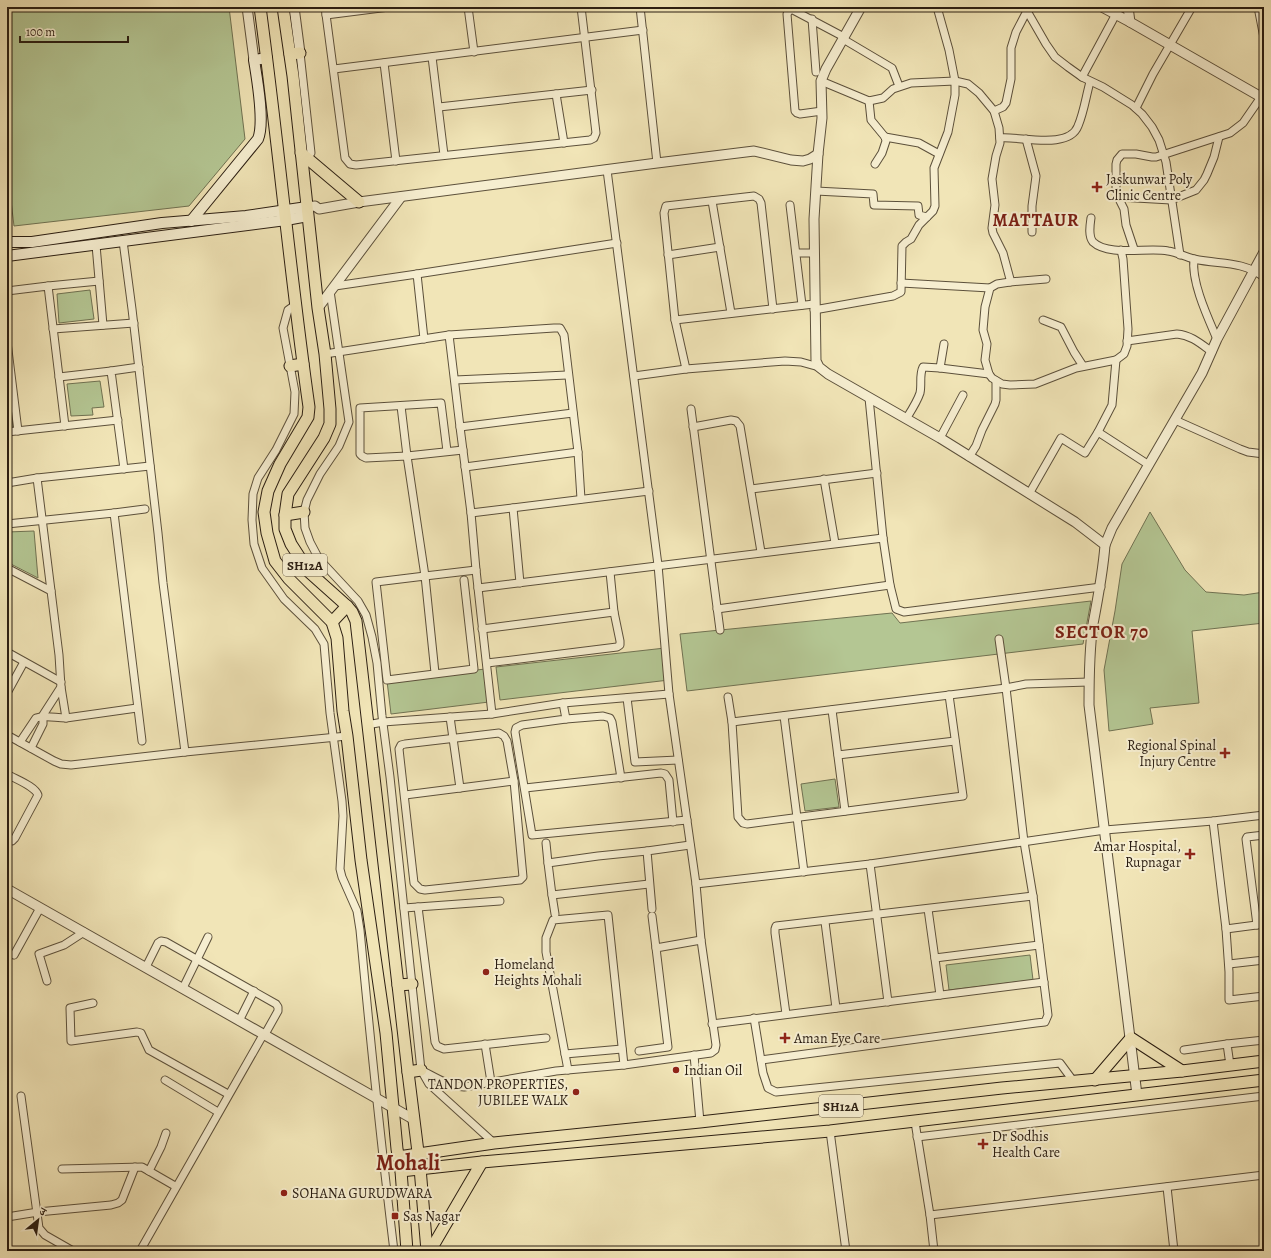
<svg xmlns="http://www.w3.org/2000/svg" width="1271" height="1258" viewBox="0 0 1271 1258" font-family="Alegreya,'Noto Serif Devanagari',serif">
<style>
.green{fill:#b4c693;stroke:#707252}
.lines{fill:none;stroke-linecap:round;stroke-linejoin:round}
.minor-casing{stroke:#5c503b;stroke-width:9}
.tertiary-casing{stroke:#5c503b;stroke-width:11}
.secondary-casing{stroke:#2b1e12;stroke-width:12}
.primary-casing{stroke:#2b1e12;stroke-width:13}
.minor{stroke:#f6eed0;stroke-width:7}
.tertiary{stroke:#f6eed0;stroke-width:9}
.secondary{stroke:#f6eed0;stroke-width:10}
.primary{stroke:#f1e5b7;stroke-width:11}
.poi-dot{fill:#8f2418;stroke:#f6eed0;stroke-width:1.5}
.labels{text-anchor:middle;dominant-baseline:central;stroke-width:4;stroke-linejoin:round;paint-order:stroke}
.shield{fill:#f6eed0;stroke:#685c4b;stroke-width:1}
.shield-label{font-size:13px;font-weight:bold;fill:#2b1e12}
.poi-label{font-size:14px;fill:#2b1e12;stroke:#f6eed0;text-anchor:start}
.district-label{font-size:18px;font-weight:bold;letter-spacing:1px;fill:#7a1f14;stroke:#f6eed0}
.town-label{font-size:22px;font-weight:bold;fill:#7a1f14;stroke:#f6eed0}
</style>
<rect width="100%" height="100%" fill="#f1e5b7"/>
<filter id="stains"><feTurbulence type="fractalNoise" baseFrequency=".005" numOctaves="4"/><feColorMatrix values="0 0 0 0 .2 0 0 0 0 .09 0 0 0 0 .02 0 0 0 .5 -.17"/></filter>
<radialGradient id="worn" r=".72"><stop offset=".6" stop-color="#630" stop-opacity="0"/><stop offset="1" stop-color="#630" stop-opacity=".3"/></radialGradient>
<!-- green -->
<g class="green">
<path d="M7,7H229L245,139L189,206L14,226L7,167Z"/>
<path d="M90,290L94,319L59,323L57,294Z"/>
<path d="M100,381L104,407L92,408L93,415L71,416L67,384Z"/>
<path d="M7,394H9L13,427H7Z"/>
<path d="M1150,512L1185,570L1206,592L1244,595L1264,592V623L1192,631L1199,703L1150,708L1153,724L1109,731L1104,670L1115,611L1122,564Z"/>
<path d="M34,531L38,578L7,562V532Z"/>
<path d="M1091,601L1083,644L687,691L680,634L892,613L900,623Z"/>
<path d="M665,648L669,680L500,700L496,667Z"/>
<path d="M485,669L489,702L391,714L387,681Z"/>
<path d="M835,779L839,807L805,811L801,784Z"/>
<path d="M1030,955L1033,980L949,990L946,965Z"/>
</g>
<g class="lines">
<defs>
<g id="minor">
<path d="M325,7L345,158L350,164L356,165L590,140L594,138L596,133L581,7"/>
<path d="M468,7L474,52"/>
<path d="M640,7L657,163"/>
<path d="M1258,7L1264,38"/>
<path d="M1027,11L1046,44L1055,57L1068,67L1082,77L1103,87L1132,105L1142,114L1152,127L1159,140L1166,162L1180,255"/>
<path d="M326,15L389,7"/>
<path d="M812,19L816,72"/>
<path d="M843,39L892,68L899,86"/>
<path d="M300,53L311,153"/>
<path d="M432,57L444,155"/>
<path d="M384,63L396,161"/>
<path d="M334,69L643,30"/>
<path d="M1082,77L1116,14"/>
<path d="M821,81L869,101L883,98L893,89L911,83L955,81L968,84L979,93L994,111L999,128L1000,143L996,156L992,179L995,205L992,228L993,233L1003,253L1010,279V282L997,284L990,288L985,307L983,330L987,344L985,360L989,374L992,378L1002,384L1010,385L1035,384L1076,368L1116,360L1124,354L1127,346L1128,329L1123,259L1121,250"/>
<path d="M556,94L564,143"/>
<path d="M869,101L871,120L885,137L886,141L882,153L875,164"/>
<path d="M439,107L592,90"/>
<path d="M1136,108L1153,74L1192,7"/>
<path d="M822,111L800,114L797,113L795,111L787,14L790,10H793L844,37"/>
<path d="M994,111L1003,107L1006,103L1011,79V48L1016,32L1028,9"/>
<path d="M885,137L919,143L939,154"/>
<path d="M1000,138C1020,136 1069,150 1078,126C1084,112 1086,96 1090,82"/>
<path d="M1026,139L1036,176L1032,206V232"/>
<path d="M816,191L873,194L874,205L918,206L919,215L927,217"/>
<path d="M1118,197L1171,200L1196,190L1204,180L1207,174L1214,157L1219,137"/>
<path d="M712,201L731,313"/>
<path d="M790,205L802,305"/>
<path d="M1091,218C1090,225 1088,236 1093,242C1109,257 1148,247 1168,251C1177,252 1185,257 1194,259C1221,265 1240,260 1264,277"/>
<path d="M123,241L132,309L158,533L163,583L185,752"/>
<path d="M96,245L103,325"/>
<path d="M1134,249L1126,225L1124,209L1116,193V164L1117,160L1122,154H1136L1152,157H1156L1230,133L1243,123L1261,97"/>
<path d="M796,253H814"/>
<path d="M668,255L720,247"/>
<path d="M1194,259C1191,282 1208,318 1217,339"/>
<path d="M417,274L617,243"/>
<path d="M1010,282L1046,279"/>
<path d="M901,283L990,288"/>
<path d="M48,286L99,281"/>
<path d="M335,286L417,274L424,339"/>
<path d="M7,291L48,286L65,426"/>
<path d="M330,291L349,422L339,446L320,474L307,500L304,512L305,528L310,542L319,559L358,601L366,615L372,637L377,663L382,716L390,777L421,1070L429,1084L494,1143"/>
<path d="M295,305L288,310L283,328L295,392L294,414L276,450L258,478L253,494L252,520L254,544L262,568L284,599L315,629L324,644L330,713L342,801L343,816L340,869L342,877L357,911L360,930C370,1037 381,1144 394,1251"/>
<path d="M814,310L893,296L901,292L902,246L906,242L911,239L919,225L933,211L935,206L934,168L948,132L955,95V81L949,50L937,7"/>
<path d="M675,320L814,304"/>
<path d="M1043,320L1061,327L1074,352L1083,366"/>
<path d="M53,329L134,323"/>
<path d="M449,335L460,427L471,513L476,570L492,714"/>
<path d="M1127,341L1177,334C1191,335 1201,344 1212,352"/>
<path d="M7,342L18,431"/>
<path d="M325,354L449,335L554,328H560L564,335L578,452L581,499"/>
<path d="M940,368L989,374"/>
<path d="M686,369L675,320L664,213L666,206L754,196L759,199L761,203L773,309"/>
<path d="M634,376L686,369L785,361L801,362L819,367"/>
<path d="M59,377L111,371"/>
<path d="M455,380L567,375"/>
<path d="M869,398L883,538L890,585L896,609L904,612L1101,587"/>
<path d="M401,406L407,456L463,450"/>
<path d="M691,409L720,630"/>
<path d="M906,419C911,411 917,402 920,393C922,384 919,375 923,367L940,368L944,344"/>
<path d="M1175,420L1240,449L1248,452L1264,454"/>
<path d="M460,427L573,413"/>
<path d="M693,427L731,420L736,421L740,426L761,552"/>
<path d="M7,432L118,420"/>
<path d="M1098,432L1112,405L1116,360"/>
<path d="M940,438L963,395"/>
<path d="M447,451L441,403L360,408V454L362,456L366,458L407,456L425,576L476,570"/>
<path d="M969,457L976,446L982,430L995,404L996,400V381"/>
<path d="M465,467L578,452"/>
<path d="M124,469L111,371L139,367"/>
<path d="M824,479L835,543"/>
<path d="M7,483L37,478L150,466"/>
<path d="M751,489L877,473"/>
<path d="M1029,494L1061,438L1085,453L1098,432L1149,465"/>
<path d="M513,508L520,583"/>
<path d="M114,513L145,509"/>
<path d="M471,513L649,491"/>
<path d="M7,524L114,513L142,741"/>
<path d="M7,568L51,591"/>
<path d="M478,588L883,538"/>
<path d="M717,609L890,585"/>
<path d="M482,629L614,612"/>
<path d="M7,652L61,682"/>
<path d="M487,663L617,647L620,645V641L614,612L610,572"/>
<path d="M435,673L425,576L376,582L387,680L474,669L464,580"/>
<path d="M61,687L66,718"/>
<path d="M7,693L24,662"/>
<path d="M728,697L732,722L738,817L743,823L747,824L963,796L949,695"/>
<path d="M627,698L635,762L678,760"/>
<path d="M563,703L566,719L522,725L516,728L515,732L532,835L687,820"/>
<path d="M832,710L845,811"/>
<path d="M784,716L804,872"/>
<path d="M566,719L603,716L610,718L612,722L621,778"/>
<path d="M732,722L1006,688L1026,684L1089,682"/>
<path d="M367,725L383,722L492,714L563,703L669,694"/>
<path d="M499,733L504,736L507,741L514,781L523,877L520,880L425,890L420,889L414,883L399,749L401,745L405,744Z"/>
<path d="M7,735L54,761L61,764L71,765L185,752L347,736"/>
<path d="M20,742L36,718C46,715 55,718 66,718L137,708"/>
<path d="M31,748L43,724V715L61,687L59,655L37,478"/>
<path d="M838,755L955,741"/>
<path d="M7,774C15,779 35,786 38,795L15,838L12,841H7"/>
<path d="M460,788L514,781"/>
<path d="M525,788L661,773L665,774L669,780L673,822"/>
<path d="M405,795L460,788L450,717"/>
<path d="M1213,821L1226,929L1229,972V1000L1264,996"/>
<path d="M546,843L548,863"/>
<path d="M647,851L598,856L548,863L552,895L649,884"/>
<path d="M870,864L888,1002"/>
<path d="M696,884L870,864L1105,830L1213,821L1264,815"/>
<path d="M552,895L555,914"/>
<path d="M418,907L435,1042L437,1046L444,1049L546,1038"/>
<path d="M404,908L500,901"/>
<path d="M652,909L647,851L690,845"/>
<path d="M928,909L940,995"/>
<path d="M652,916L656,948"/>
<path d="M825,922L836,1008"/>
<path d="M1257,925L1246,839L1247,837L1264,835"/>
<path d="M1226,929L1264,924"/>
<path d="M14,955L40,908"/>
<path d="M935,958L1039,945"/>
<path d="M1229,964L1264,960"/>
<path d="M146,967L158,943L161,941L166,942L276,1004L278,1007V1011L264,1036"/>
<path d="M47,981L39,954L64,945L84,932"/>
<path d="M183,988L208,937"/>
<path d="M93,1003L70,1008L71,1041L137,1032L141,1033L149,1050L228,1094"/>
<path d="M786,1014L775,933V929L776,926L1033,896"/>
<path d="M754,1018L763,1073L768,1088L776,1092L1060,1063L1074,1082"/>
<path d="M239,1021L254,991"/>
<path d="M712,1024L1044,982"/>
<path d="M485,1044L491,1082"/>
<path d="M1184,1050L1227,1044"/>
<path d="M639,1051L668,1047L656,948L701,940"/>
<path d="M565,1054L622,1049"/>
<path d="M694,1055L700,1122"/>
<path d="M761,1060L1036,1023L1045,1022L1048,1015L1033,896L1024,842L1006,688L999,639"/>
<path d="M1230,1065L1227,1044L1264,1040"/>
<path d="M421,1070C435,1077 448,1086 464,1087L556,1071L624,1065L711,1053L715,1050L716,1045L701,940L696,884L669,694L658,565L607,170"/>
<path d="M568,1070L546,952V938L553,920L608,915L624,1065"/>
<path d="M165,1080L218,1112"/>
<path d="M21,1096L39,1228L45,1235L73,1251"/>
<path d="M915,1122L930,1215L934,1251"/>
<path d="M830,1131L846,1251"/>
<path d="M917,1137L1264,1096"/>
<path d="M62,1169L142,1167L175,1186"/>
<path d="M149,1171L161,1147L166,1133"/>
<path d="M1167,1187L1174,1251"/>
<path d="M930,1215L1264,1175"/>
<path d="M7,1217L38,1212L111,1205L118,1203L122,1200L135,1167"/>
<path d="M140,1251L263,1035"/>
</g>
<g id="tertiary">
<path d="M247,7L254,60"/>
<path d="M294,7L300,53"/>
<path d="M861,7L826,69L821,81L822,118L818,154L814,219L816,361L819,367L828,374L940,438L1075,522L1105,545C1103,572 1098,598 1093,624C1089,651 1089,678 1089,705L1137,1095"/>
<path d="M1102,7L1130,22"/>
<path d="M1128,7L1130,22L1261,97H1264"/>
<path d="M307,207L315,206L319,209L359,202L657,163L754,151L791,160L803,161L810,159L818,154"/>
<path d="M318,308L401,197"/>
<path d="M1105,545L1112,528L1202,373L1217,339L1264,252"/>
<path d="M7,889L413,1119"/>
</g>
<g id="secondary">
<path d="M191,221L258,139C265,122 257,79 254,60L267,58"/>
<path d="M7,242H32L162,223L246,216L307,207"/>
<path d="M7,256L286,220L308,216"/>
</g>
<g id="primary">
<path d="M260,7C278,140 290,274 309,407L308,417L280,464L268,491L264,512L267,533L275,561L289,579L332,622L337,638L343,711L347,736L361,860L386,1033L397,1149L401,1171L407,1251"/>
<path d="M283,7L293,76L318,308L325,354L330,409V424L324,438L288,494L285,515V529L291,544L309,572L347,606L352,612L356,621L408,1072L420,1168L427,1251"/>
<path d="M290,54L300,53"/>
<path d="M301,153L359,202"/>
<path d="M290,366L303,364"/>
<path d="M285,515L304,512"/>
<path d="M332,622L347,606"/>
<path d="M398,985L412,984"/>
<path d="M408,1072L421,1070"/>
<path d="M1095,1080L1131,1038L1182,1071"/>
<path d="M398,1157L494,1143L700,1122L1002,1088L1182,1071L1264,1061"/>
<path d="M401,1171L482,1162L830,1131L1264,1080"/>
<path d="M430,1251L482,1162"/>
</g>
</defs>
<!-- minor casing -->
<use href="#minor" class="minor-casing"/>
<!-- tertiary casing -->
<use href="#tertiary" class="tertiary-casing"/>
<!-- secondary casing -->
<use href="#secondary" class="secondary-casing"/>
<!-- primary casing -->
<use href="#primary" class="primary-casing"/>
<!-- minor -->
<use href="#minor" class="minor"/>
<!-- tertiary -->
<use href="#tertiary" class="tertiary"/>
<!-- secondary -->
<use href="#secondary" class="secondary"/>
<!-- primary -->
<use href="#primary" class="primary"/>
</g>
<!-- markers -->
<g class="poi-dot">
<path d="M1095 181h4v4h4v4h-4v4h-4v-4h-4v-4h4z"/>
<path d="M1223 747h4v4h4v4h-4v4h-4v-4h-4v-4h4z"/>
<path d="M1188 848h4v4h4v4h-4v4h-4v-4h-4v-4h4z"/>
<circle cx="486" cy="972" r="4"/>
<path d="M783 1032h4v4h4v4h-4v4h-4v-4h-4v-4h4z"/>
<circle cx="676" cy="1070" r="4"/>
<circle cx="576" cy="1092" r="4"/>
<path d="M981 1138h4v4h4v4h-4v4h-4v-4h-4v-4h4z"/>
<circle cx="284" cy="1193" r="4"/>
<rect x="391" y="1212" width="8" height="8" rx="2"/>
</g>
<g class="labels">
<!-- shield labels -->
<g class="shield">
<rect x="283" y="554" width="44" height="22" rx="3"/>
<rect x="819" y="1095" width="44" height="22" rx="3"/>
</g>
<g class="shield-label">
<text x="305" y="565">SH12A</text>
<text x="841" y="1106">SH12A</text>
</g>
<!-- poi labels -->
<g class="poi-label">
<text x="1106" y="179">Jaskunwar Poly<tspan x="1106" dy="16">Clinic Centre</tspan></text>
<text x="1216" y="745" text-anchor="end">Regional Spinal<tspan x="1216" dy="16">Injury Centre</tspan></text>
<text x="1181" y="846" text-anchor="end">Amar Hospital,<tspan x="1181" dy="16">Rupnagar</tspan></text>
<text x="494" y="964">Homeland<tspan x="494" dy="16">Heights Mohali</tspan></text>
<text x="794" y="1038">Aman Eye Care</text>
<text x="684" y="1070">Indian Oil</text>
<text x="568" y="1084" text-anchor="end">TANDON PROPERTIES,<tspan x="568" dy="16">JUBILEE WALK</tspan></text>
<text x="992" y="1136">Dr Sodhis<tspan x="992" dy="16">Health Care</tspan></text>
<text x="292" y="1193">SOHANA GURUDWARA</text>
<text x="403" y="1216">Sas Nagar</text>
</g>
<!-- district labels -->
<g class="district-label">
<text x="1036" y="220">MATTAUR</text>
<text x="1102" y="632">SECTOR 70</text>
</g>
<!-- town labels -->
<g class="town-label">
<text x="408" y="1163">Mohali</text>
</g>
</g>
<!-- margin -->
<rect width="1271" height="1258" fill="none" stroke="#f1e5b7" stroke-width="24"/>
<rect x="8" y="8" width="1255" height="1242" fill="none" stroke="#2b1e12" stroke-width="2"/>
<rect x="12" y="12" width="1247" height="1234" fill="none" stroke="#2b1e12"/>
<!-- north arrow -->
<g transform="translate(38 1220) rotate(29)" stroke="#f6eed0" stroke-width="3" paint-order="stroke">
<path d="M0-3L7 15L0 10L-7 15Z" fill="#2b1e12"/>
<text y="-6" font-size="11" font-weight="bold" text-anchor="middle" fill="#2b1e12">उ</text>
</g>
<!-- scale -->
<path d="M20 36v6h108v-6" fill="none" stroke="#2b1e12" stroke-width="2"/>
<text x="26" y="36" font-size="12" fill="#2b1e12" stroke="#f6eed0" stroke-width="3" paint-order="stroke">100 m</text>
<rect width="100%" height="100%" filter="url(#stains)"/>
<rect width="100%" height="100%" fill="url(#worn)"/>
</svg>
